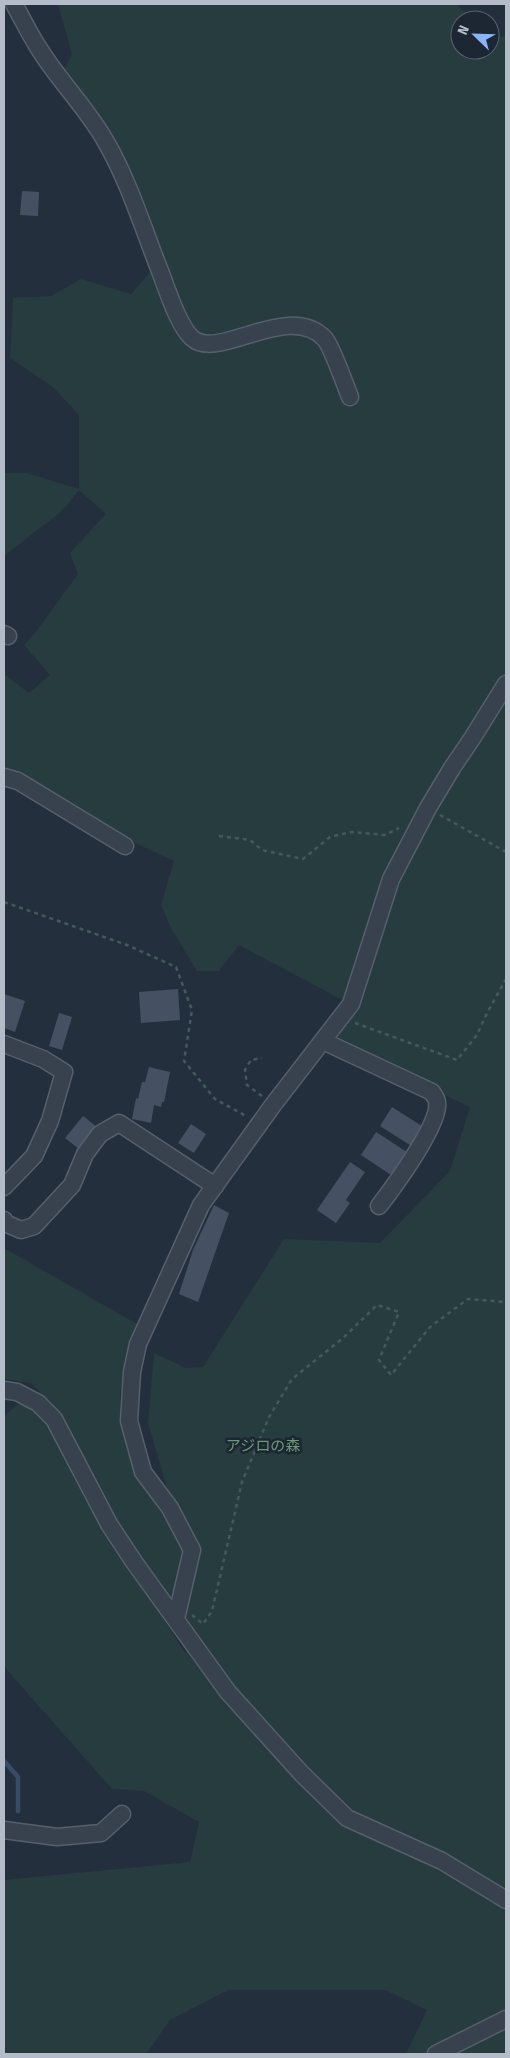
<svg xmlns="http://www.w3.org/2000/svg" width="510" height="2058" viewBox="0 0 510 2058" font-family="'Fira Sans Condensed','Noto Sans JP',sans-serif">
<style>
.green{fill:#263c3f}
.lines{fill:none;stroke-linecap:round;stroke-linejoin:round}
.stream{stroke:#394c67;stroke-width:4.5}
.building{fill:#455162}
.minor-casing{stroke:#565f6c;stroke-width:19}
.path{stroke:#44595c;stroke-width:2.5;stroke-dasharray:4 4;stroke-linecap:butt}
.minor{stroke:#38414e;stroke-width:16}
.labels{text-anchor:middle;dominant-baseline:central;stroke-width:5;stroke-linejoin:round;paint-order:stroke}
.park-label{font-size:15px;fill:#6b9a76;stroke:#1d2633}
</style>
<rect width="100%" height="100%" fill="#242f3e"/>
<!-- green -->
<g class="green">
<path d="M58,4H456L474,20H460V50H490V35L506,37V2054H406L427,2010L385,1990H228L170,2020L146,2054H4V1880L190,1862L199,1822L144,1791L112,1789L7,1670L4,1664V1416L23,1400L49,1421L101,1520L185,1653L198,1640L182,1619L193,1576L148,1423L154,1353L186,1368L203,1367L284,1239L380,1243L450,1171L470,1107L336,1044L350,1004L239,945L219,971H197L172,930L161,905L174,861L135,843L19,773L4,770V674L29,693L50,675L24,645L38,629L78,574L70,553L106,514L79,490L62,511L4,556V473H27L79,489V415L53,387L10,358L13,298L51,296L81,279L131,294L163,257L63,71L72,54Z"/>
<path d="M4,1248L137,1324L120,1393L121,1425L138,1476L184,1549L171,1608L133,1551L93,1479L61,1414L31,1383L4,1379Z"/>
</g>
<g class="lines">
<!-- stream -->
<path class="stream" d="M4,1761L18,1777V1811"/>
</g>
<!-- building -->
<g class="building">
<path d="M22,191L39,192L38,216L20,215Z"/>
<path d="M178,989L180,1020L141,1023L139,992Z"/>
<path d="M4,994L25,1001L15,1032L4,1028Z"/>
<path d="M59,1013L72,1017L62,1050L49,1046Z"/>
<path d="M149,1067L170,1072L164,1102H162L161,1107L154,1105L151,1123L132,1119L136,1098L138,1099L142,1082H145Z"/>
<path d="M392,1107L425,1128L413,1147L380,1126Z"/>
<path d="M83,1116L97,1127L79,1149L65,1138Z"/>
<path d="M191,1124L206,1134L194,1153L178,1143Z"/>
<path d="M376,1132L407,1152L391,1175L361,1155Z"/>
<path d="M350,1162L365,1172L346,1200L350,1203L336,1223L317,1210Z"/>
<path d="M214,1205L229,1213L198,1302L179,1294L193,1250Z"/>
</g>
<g class="lines">
<defs>
<g id="minor">
<path d="M14,4C22,18 29,33 38,47C58,80 87,108 106,142C129,182 143,228 160,271C167,289 178,325 192,338C218,362 289,300 325,339C332,347 345,385 350,397"/>
<path d="M4,634L8,636"/>
<path d="M4,777L18,781L125,846"/>
<path d="M323,1041L432,1092C433,1094 437,1099 437,1102C441,1123 393,1188 379,1206"/>
<path d="M4,1044L43,1059L64,1072L50,1121L34,1156L4,1187"/>
<path d="M4,1220L5,1223L21,1230L34,1226L72,1185L85,1154L100,1134L119,1123L215,1186"/>
<path d="M4,1390L17,1392L38,1403L54,1419L109,1524L134,1562L228,1692L302,1774L347,1818L442,1861L506,1900"/>
<path d="M176,1619L192,1550L170,1508L143,1472L129,1421L132,1372L138,1344L201,1205L273,1105L351,1004L391,879L428,808L452,768L473,737L506,684"/>
<path d="M4,1830L57,1837L101,1833L122,1814"/>
<path d="M436,2054L506,2019"/>
</g>
</defs>
<!-- minor casing -->
<use href="#minor" class="minor-casing"/>
<!-- path -->
<g class="path">
<path d="M440,815L506,852"/>
<path d="M219,836L250,840L262,850L303,859L330,837L351,832L385,835L399,828"/>
<path d="M4,902L127,945L176,967L192,1010L184,1061L215,1099L246,1116"/>
<path d="M355,1023L457,1060L477,1035L487,1013L506,979"/>
<path d="M262,1096L247,1085L245,1070L251,1060L262,1058"/>
<path d="M192,1615L203,1624L212,1611L242,1482L269,1417L292,1379L343,1338L377,1305L399,1312L379,1360L391,1375L430,1327L468,1299L506,1302"/>
</g>
<!-- minor -->
<use href="#minor" class="minor"/>
</g>
<g class="labels">
<!-- park labels -->
<g class="park-label">
<text x="263" y="1446">アジロの森</text>
</g>
</g>
<!-- border -->
<rect width="510" height="2058" fill="none" stroke="#b4bcc9" stroke-width="10"/>
<!-- north arrow -->
<g transform="translate(475 35) rotate(293)"><circle r="24" fill="#1d2633" stroke="#59626f"/>
<path d="M0-4L9 19L0 12L-9 19Z" fill="#8ab4f8"/>
<text y="-8" font-size="14" font-weight="bold" text-anchor="middle" fill="#b4bcc9">N</text>
</g>
</svg>
